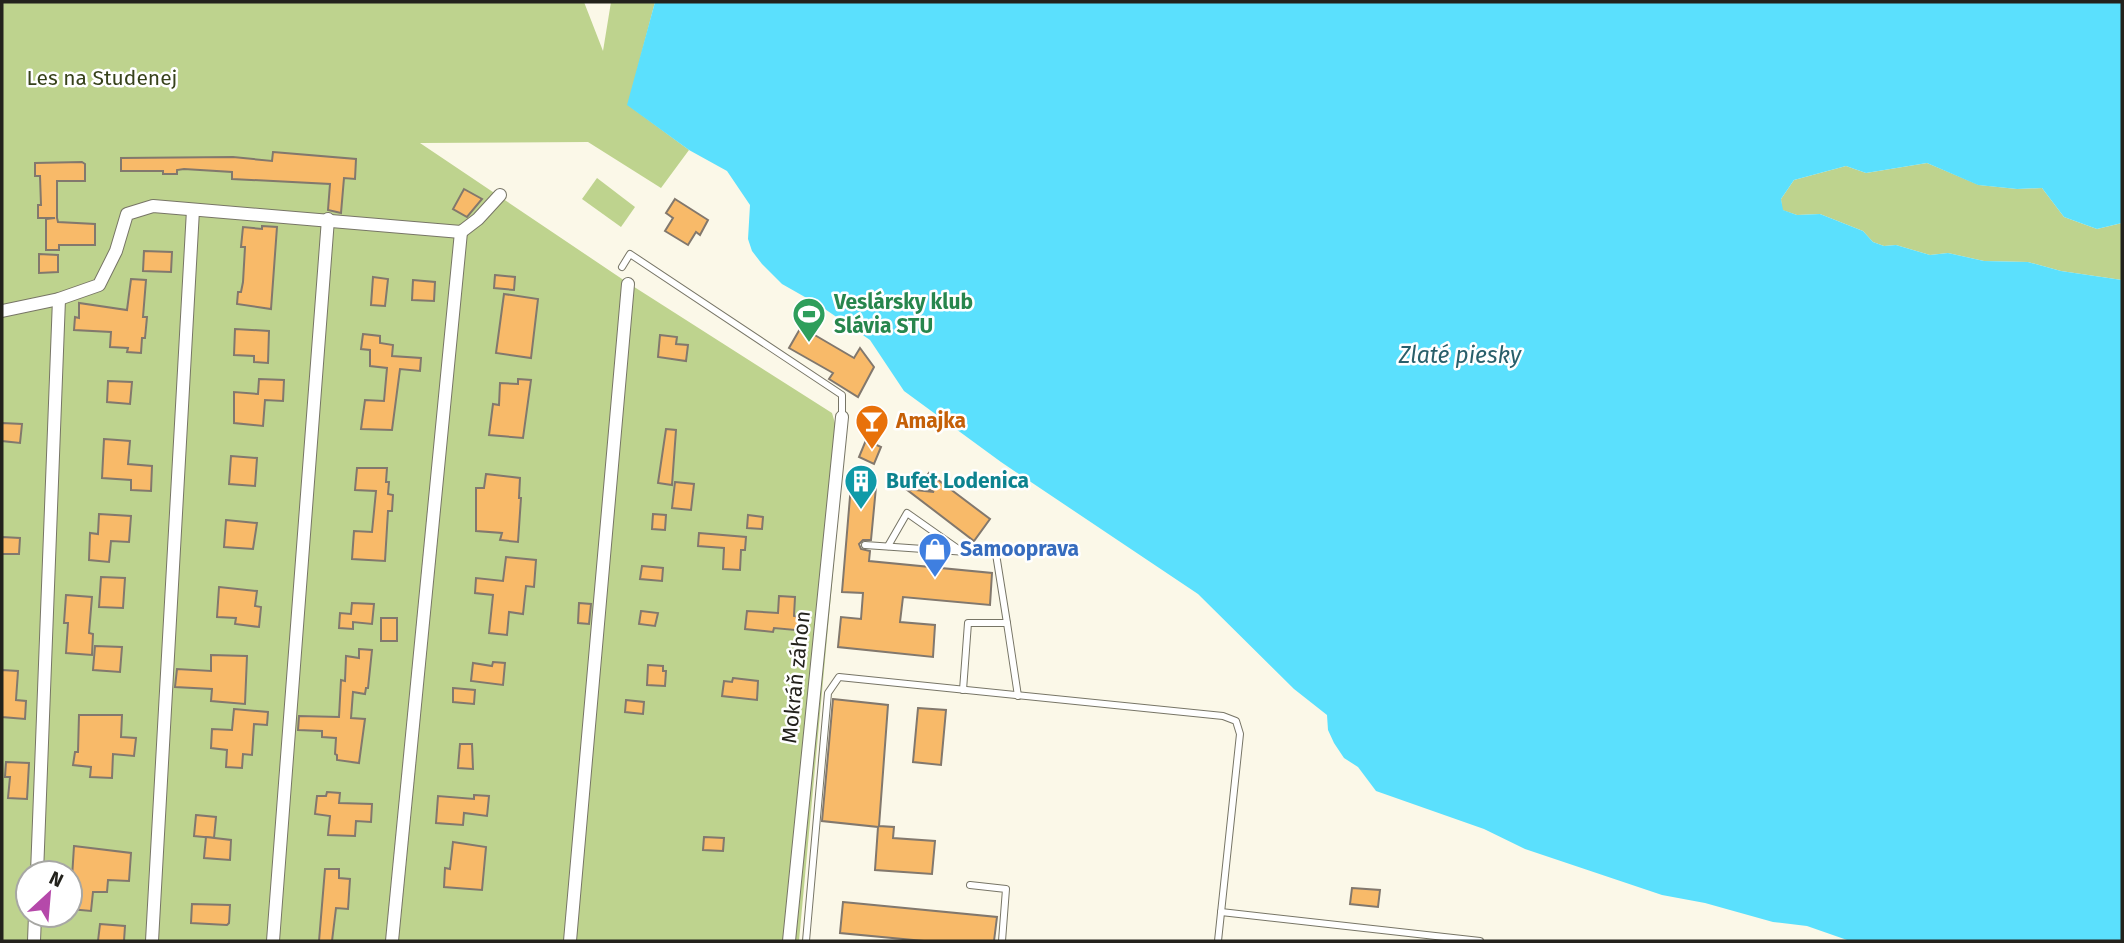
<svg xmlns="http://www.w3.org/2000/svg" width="2124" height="943" viewBox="0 0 2124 943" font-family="'Fira Sans',sans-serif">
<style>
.green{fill:#bed38e;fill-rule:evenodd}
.water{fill:#5be0fd}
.building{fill:#f8ba69;stroke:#82786d;stroke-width:2}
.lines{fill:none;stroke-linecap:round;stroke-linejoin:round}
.lane-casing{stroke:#777566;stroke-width:8}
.street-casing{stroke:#777566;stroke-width:14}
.lane{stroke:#fff;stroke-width:6}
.street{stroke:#fff;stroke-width:12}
.labels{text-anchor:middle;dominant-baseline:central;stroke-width:5;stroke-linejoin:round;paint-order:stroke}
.park-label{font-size:21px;fill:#37421b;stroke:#fff}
.leisure-label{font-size:21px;font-weight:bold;fill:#27864d;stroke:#fff;text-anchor:start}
.food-label{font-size:21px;font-weight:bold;fill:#c56008;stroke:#fff;text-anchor:start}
.culture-label{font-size:21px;font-weight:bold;fill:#0d838f;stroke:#fff;text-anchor:start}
.shop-label{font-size:21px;font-weight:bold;fill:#366cbe;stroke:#fff;text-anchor:start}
.street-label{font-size:21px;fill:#23221c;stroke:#fff}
.water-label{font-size:23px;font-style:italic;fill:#285f6b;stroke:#fff}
</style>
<rect width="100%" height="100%" fill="#fbf8e8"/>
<!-- green -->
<g class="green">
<path d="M3,2H584L603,51L611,2H655L628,105L689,150L661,188L588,142L420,143L628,283L832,413L844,454L799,941H2ZM28,873H70V915H28Z"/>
<path d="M1927,163L1979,185L2017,189L2042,188L2064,217L2097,229L2122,223V280L2061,271L2028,262L1984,261L1948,253L1930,255L1896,245L1884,246L1873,242L1863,231L1820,214L1797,215L1782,210L1781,199L1794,180L1846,166L1866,173Z"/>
<path d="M597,178L635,207L621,227L582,199Z"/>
</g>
<!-- water -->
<path class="water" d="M655,2H2122V223L2097,229L2064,217L2042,188L2017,189L1978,185L1927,163L1866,173L1846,166L1794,180L1781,199L1783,210L1797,215L1820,214L1863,231L1873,242L1884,246L1896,245L1930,255L1948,253L1984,261L2028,262L2061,271L2122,280V941H1850L1807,926L1773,922L1705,903L1662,895L1525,849L1484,829L1376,791L1358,767L1344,758L1334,743L1328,730L1327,715L1294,689L1198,594L1001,462L904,391L870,340L819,305L782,284L762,264L752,251L748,239L750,205L727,171L689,150L627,105Z"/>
<!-- building -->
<g class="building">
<path d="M273,152L356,159L355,179L344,178L341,213L328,210L330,184L232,179V172L184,169L177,170V174H163V171H121V158L233,157L272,161Z"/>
<path d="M82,162L85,164V181H57V218L58,222L95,224V245H59V250H46V219L55,218H38V205H41L40,176H35V163Z"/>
<path d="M464,189L482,199L467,217L453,209Z"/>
<path d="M675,199L708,220L700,235L696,232L688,245L665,231L673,218L666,213Z"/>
<path d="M262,226L277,227L271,309L237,304L238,292H241L243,282L245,247H241L243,227L262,229Z"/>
<path d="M144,251L172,252L171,272L143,271Z"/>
<path d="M39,254L58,255V272L39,273Z"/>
<path d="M495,275L515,277L514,290L494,288Z"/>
<path d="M373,277L388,279L385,306L371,305Z"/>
<path d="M131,279L146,280L143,317H147L145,338H142L141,353L127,352L128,348L110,347L111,332L74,330L75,317L79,318V303L127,310Z"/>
<path d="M413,280L435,282L434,301L412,300Z"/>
<path d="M504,294L538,299L531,358L496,353Z"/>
<path d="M801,327L854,358L860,348L874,367L858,397L829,379L833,373L789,348Z"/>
<path d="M235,329L269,331L268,363L254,362V356L234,355Z"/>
<path d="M363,334L380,336V343L393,345L392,356L421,358L420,371L400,369L392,430L361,429L365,400L384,401L387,368L370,366V350L361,349Z"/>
<path d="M660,335L677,337L676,344L688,345L686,361L658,357Z"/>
<path d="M259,379L284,380L283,401L265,400L263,426L234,423V392L258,394Z"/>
<path d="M518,379L531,380L523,438L489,435L493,404L499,405L500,383L518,384Z"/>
<path d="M108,381L132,382L130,404L107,402Z"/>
<path d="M2,423L22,424L20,443L2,441Z"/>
<path d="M666,429L676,430L672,485L658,483Z"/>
<path d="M104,439L130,441L128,464L152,466L151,491L131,490V480L102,478Z"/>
<path d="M866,440L881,447L874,464L859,457Z"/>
<path d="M231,456L257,458L255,486L229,484Z"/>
<path d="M357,468H387L386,482H389L388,494L393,495L392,511H388L385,561L352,559L354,531L372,532L376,491L355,490Z"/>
<path d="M929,473L990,519L974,541L906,489L934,492L920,485Z"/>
<path d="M486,474L520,478L519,498H521L518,542L500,540L502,533L476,531V488H484Z"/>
<path d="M675,482L694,484L691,510L672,508Z"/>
<path d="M851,485L876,487L871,540H863L859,544L861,549L870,551L869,561L992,573L990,605L903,597L900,622L935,625L933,657L838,647L841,617L861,619L863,593L842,592Z"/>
<path d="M99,514L131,516L129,542L111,541L109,562L89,560L90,533L98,534Z"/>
<path d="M653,514L666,515L665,530L652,529Z"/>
<path d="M748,515L763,517L762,529L747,528Z"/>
<path d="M226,520L257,523L253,549L224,547Z"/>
<path d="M699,533L746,537L745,550H741L740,570L723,569L724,548L698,546Z"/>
<path d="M2,537L20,538L19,554H2Z"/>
<path d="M506,557L536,560L534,587L526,586L523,614L509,612L507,635L489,633L493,595L475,593L476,578L503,581Z"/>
<path d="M642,566L663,568L662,581L640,579Z"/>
<path d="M101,577L125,578L123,608L99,607Z"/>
<path d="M219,587L257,591L255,606L261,607L259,627L235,624L236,618L217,617Z"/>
<path d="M66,595L92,597L89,633L93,634L92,655L66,653L68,623H64Z"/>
<path d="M779,596L795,597L794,616L807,618L806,631L774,628L773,632L745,629L747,611L778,613Z"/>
<path d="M352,603L374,604L372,624L353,622V629L339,628L340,613L351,614Z"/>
<path d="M579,603L591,604L589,624L578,623Z"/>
<path d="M641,611L658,613L655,626L639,624Z"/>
<rect x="381" y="618" width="16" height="23"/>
<path d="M95,646L122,647L120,672L93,670Z"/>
<path d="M359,649L372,650L368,688H366L365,694L353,692L351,718L365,719L359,763L337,760V755L335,754L336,738L322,737V731L298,730L299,716L339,717L341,680L345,681L346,656L359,658Z"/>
<path d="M211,655L247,656L245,704L211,701L212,689L175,687L177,669L211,671Z"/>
<path d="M493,662L505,663L503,685L471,681L473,663L492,666Z"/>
<path d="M648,665L663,666V671H666L665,686L647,685Z"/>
<path d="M2,670L18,671L16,700L26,701L25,719L2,717Z"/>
<path d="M733,678L758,681L757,700L722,696L724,681L732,682Z"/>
<path d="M453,688L475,690L474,704L453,702Z"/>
<path d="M833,699L888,705L879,826L894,827L893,838L935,841L932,874L875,870L878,827L822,821Z"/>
<path d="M626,700L644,702L643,714L625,712Z"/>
<path d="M918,708L946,710L941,765L913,762Z"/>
<path d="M234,709L268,712L267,725L254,724L252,755L243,754L242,768L226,767L227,750L211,748L212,729L232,730Z"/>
<path d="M79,715H122L121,737L136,738L134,756L113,754L112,778L90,777L91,767L73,765L75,752H78Z"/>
<path d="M460,744H472L473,769L458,768Z"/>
<path d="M6,762L29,763L27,799L8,798L10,777H5Z"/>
<path d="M327,792L340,793L339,803L372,804L371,822L356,821L355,836L328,835L330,816L315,814L317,796H326Z"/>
<path d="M474,795L489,796L487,816L464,813L463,825L436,823L438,796L474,799Z"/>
<path d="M196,815L216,817L214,838L194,836Z"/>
<path d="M206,837L231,840L230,860L204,858Z"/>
<path d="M704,837L724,838L723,851L703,850Z"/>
<path d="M453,842L486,847L482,890L444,887L445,868L450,869Z"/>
<path d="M74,846L131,853L129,881L108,880L107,892H93L91,911L70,909Z"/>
<path d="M325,869H339V878L350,879L348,909L336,908L332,941H319Z"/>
<path d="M1352,888L1380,890L1378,907L1350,904Z"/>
<path d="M843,902L997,917L994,941H924L840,933Z"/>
<path d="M192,904L230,905L229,923L227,925L191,923Z"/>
<path d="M100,924L125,926L124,941H98Z"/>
</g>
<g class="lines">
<defs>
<g id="lane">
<path d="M622,267L630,254L842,395V417"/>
<path d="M865,545L996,554L1007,623H968L963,690"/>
<path d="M888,546L907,513L961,551"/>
<path d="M1007,623L1018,696"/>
<path d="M970,885L1006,889L1002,941"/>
<path d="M1221,912L1480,941"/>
<path d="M806,941L828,693L839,677L1223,716L1236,721L1240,734L1218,941"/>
</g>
<g id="street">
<path d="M2,311L59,299L99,285L116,251L127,214L153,206L461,232L478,219L500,195"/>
<path d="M37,873L59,299"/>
<path d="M34,941L35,915"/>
<path d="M152,941L193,210"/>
<path d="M273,941L328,219"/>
<path d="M392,941L461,232"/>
<path d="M570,941L628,284"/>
<path d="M789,941L842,417"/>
</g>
</defs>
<!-- lane casing -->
<use href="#lane" class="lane-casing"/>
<!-- street casing -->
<use href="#street" class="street-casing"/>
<!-- lane -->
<use href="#lane" class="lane"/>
<!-- street -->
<use href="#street" class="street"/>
</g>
<!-- icons -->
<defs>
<symbol id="stadium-pin" viewBox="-11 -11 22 30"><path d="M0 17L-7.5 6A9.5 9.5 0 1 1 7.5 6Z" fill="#2e9e5b" stroke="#fff"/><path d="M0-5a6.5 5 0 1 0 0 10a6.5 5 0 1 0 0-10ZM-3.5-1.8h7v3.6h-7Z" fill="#fff"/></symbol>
<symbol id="bar-pin" viewBox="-11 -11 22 30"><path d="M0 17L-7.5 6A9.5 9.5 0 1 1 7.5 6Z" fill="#e8710a" stroke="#fff"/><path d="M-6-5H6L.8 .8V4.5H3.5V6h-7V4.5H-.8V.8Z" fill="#fff"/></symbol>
<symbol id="building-pin" viewBox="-11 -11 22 30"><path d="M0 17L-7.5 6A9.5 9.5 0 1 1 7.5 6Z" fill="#0f9aa8" stroke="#fff"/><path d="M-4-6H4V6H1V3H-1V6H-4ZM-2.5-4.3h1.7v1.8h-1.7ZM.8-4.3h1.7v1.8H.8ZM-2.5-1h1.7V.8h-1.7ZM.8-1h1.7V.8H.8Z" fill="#fff"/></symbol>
<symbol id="shop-pin" viewBox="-11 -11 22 30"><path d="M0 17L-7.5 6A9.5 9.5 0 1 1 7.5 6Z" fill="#3f7fe0" stroke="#fff"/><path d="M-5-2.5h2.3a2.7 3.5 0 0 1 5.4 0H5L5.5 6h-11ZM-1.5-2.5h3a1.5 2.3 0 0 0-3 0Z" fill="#fff"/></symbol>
</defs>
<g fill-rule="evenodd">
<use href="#stadium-pin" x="790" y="295" width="38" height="52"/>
<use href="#bar-pin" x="853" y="402" width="38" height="52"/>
<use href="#building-pin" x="842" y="462" width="38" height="52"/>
<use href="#shop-pin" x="916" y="530" width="38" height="52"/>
</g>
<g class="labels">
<!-- park labels -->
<g class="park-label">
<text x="102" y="78">Les na Studenej</text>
</g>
<!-- leisure labels -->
<g class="leisure-label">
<text x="834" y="302">Veslársky klub<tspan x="834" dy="24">Slávia STU</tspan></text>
</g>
<!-- food labels -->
<g class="food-label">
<text x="896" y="421">Amajka</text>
</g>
<!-- culture labels -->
<g class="culture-label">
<text x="886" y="481">Bufet Lodenica</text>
</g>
<!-- shop labels -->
<g class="shop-label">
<text x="960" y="549">Samooprava</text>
</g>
<!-- street labels -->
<g class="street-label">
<text transform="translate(796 677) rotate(-84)">Mokráň záhon</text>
</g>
<!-- water labels -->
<g class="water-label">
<text x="1460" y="355">Zlaté piesky</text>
</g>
</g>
<!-- border -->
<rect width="2124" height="943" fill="none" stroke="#23221c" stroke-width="7"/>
<!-- north arrow -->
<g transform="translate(49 894) rotate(26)"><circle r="33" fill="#ffffff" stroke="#a7a7a4" stroke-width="2"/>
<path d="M0-5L12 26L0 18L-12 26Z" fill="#b549aa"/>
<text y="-10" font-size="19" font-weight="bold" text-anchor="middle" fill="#23221c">N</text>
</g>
</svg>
